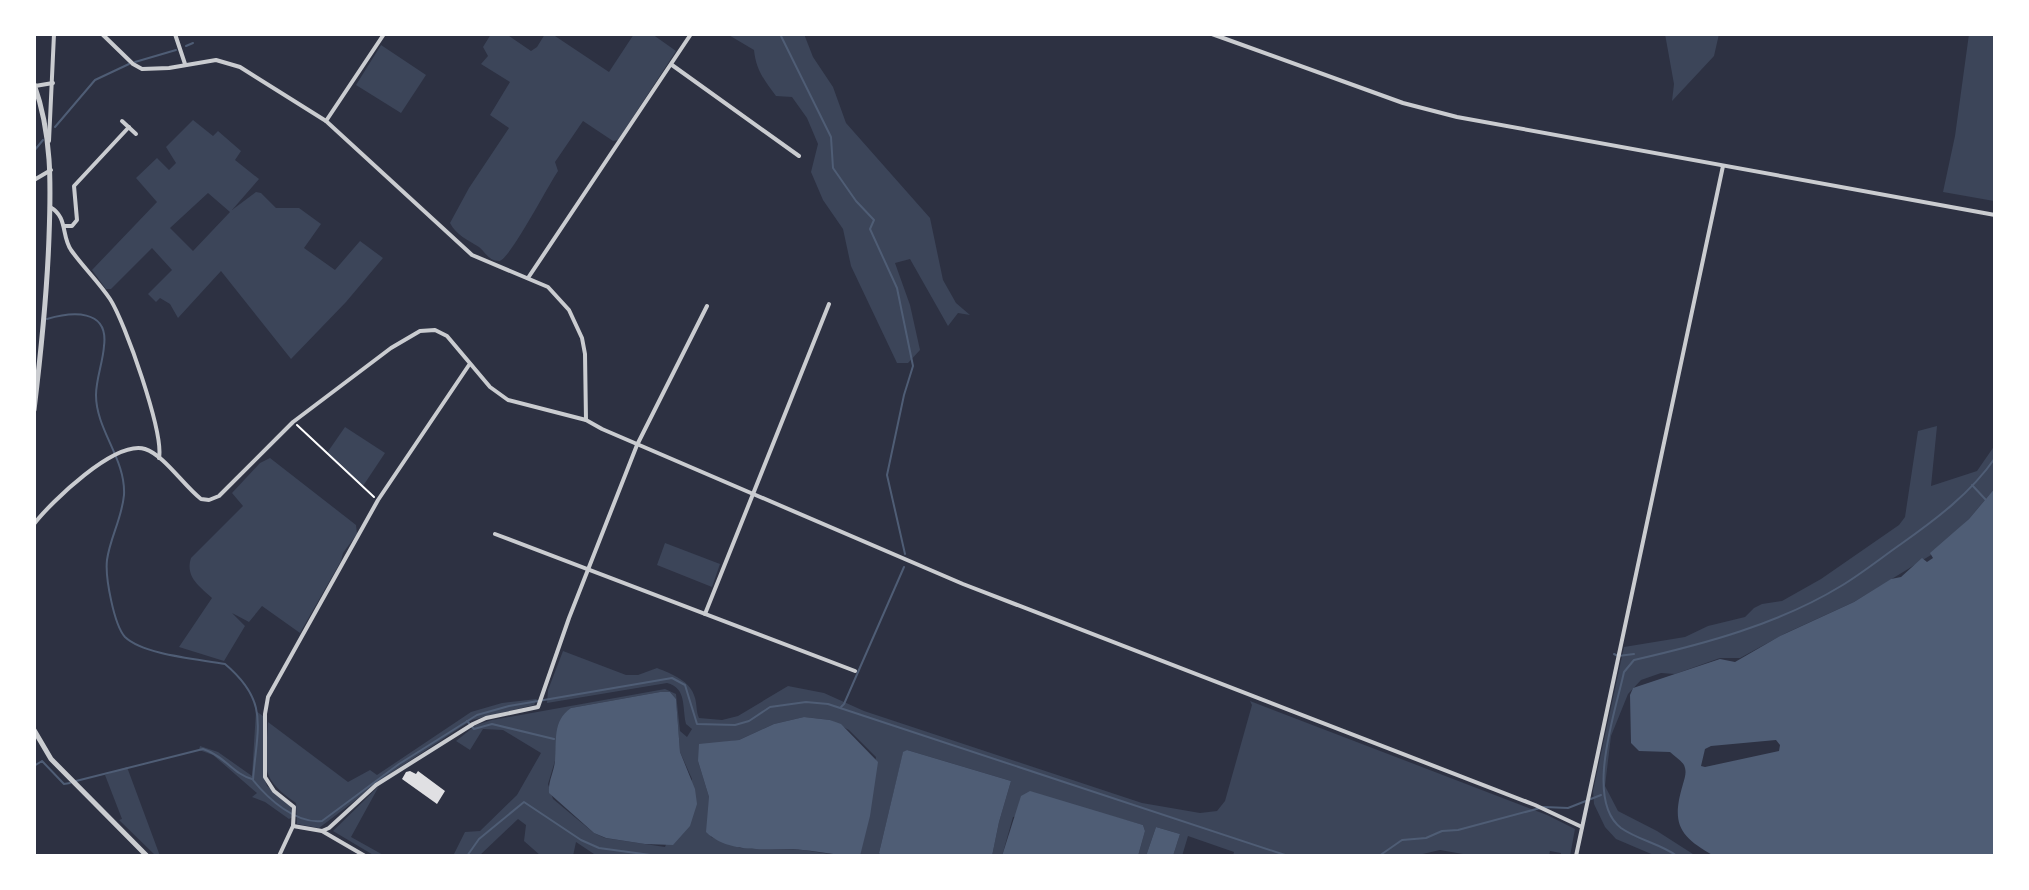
<svg xmlns="http://www.w3.org/2000/svg" width="2029" height="890" viewBox="0 0 2029 890" font-family="'Fira Sans',sans-serif">
<style>
.green{fill:#3c4559;fill-rule:evenodd}
.water{fill:#4f5d75;fill-rule:evenodd}
.lines{fill:none;stroke-linecap:round;stroke-linejoin:round}
.stream{stroke:#4f5d75;stroke-width:2}
.building{fill:#e0e0e3}
.path{stroke:#fff;stroke-width:2}
.minor{stroke:#caccd0;stroke-width:4}
.tertiary{stroke:#caccd0;stroke-width:5}
</style>
<rect width="100%" height="100%" fill="#2d3142"/>
<!-- green -->
<g class="green">
<path d="M491,34H506L531,51L537,47L545,34H552L609,72L634,34H652L676,51L618,140L613,141L583,121L555,162L558,171C549,184 509,261 499,261C489,261 485,252 479,247C468,240 456,235 450,223L469,188L509,128L490,115L510,82L481,64L488,56L483,47Z"/>
<path d="M727,34H804L813,57L833,87L846,123L930,218L943,280L956,303L970,315L958,313L948,326L910,259L895,263L910,305L920,350L908,363H897L851,266L843,229L823,200L811,172L818,144L807,118L792,97L776,96C764,80 756,70 754,50Z"/>
<path d="M1719,34L1714,56L1672,101L1674,84L1665,34Z"/>
<path d="M1969,34H1995V204L1994,201L1943,192L1955,136Z"/>
<path d="M381,45L426,75L401,113L356,85Z"/>
<path d="M193,120L213,136L218,131L241,151L235,160L259,179L232,210L256,192L261,193L276,208H299L321,224L304,248L335,270L360,241L383,258L346,302L291,359L221,271L178,318L170,304L160,298L156,302L148,294L172,270L152,248L111,289H106L92,270L157,202L136,178L157,158L169,170L176,163L166,147ZM208,193L230,212L193,251L170,228Z"/>
<path d="M1937,426L1931,486L1977,471L1995,445V488L1969,519L1931,555L1854,602L1786,633L1740,658H1720L1675,674L1661,673L1641,680L1628,694L1611,736L1605,786L1618,811L1657,831L1696,856H1656L1616,839L1605,827L1594,804L1593,791L1624,647L1685,637L1708,626L1745,617L1754,608L1762,604L1782,601L1821,579L1899,525L1905,517L1918,431Z"/>
<path d="M345,427L385,453L363,486L327,453Z"/>
<path d="M270,458L356,525L357,534L343,553L341,561L300,633L262,606L249,622L232,613L245,626L224,661L179,647L212,598C199,586 185,577 191,558L243,506L232,493L260,463Z"/>
<path d="M665,543L720,564L712,587L657,565Z"/>
<path d="M563,651L626,675H638L657,668C672,674 691,681 695,698C697,705 696,711 699,718L722,720L738,716L788,686L824,693L864,711L1142,803L1200,813L1217,811L1225,801L1252,705L1250,701L1547,815L1575,829L1570,856H1561V853L1550,851L1549,856H1474L1440,850L1414,856H1233L1234,852L1188,836L1182,856H1173L1180,834L1156,827L1146,856H1138L1145,831L1143,825L1079,807L1013,817L1002,856H992L999,822L1011,781L907,750L903,753L879,853L881,856H858L876,757L849,730L830,720L804,717L774,724L739,740L726,742L698,761L709,797L711,837L740,848L803,850L843,856H597L576,842L573,856H541L524,841L526,825L518,819L479,856H453L465,832L480,831L517,795L541,753L503,730L483,729L470,750L456,741L476,725L492,720L665,689L676,694L680,731L687,737L692,729L686,724C682,707 687,688 667,683L547,703L548,690ZM660,692H670L676,699L680,752L692,779L665,847L605,838L594,833L553,799L548,784L571,708Z"/>
<path d="M537,699L534,705L472,720L394,771L319,828L297,824L296,803C257,776 266,766 268,722L348,782L370,770L377,775L471,712L502,703Z"/>
<path d="M256,711L263,716L264,777L267,786L291,806L293,817L289,819L265,802L252,797L257,793L213,755L199,750L200,746L218,752L252,776Z"/>
<path d="M127,767L160,856H156L119,820L122,819L105,775Z"/>
<path d="M379,786L351,837L385,856H375L333,831Z"/>
</g>
<!-- water -->
<g class="water">
<path d="M1995,488V856H1714C1679,836 1671,824 1683,784C1685,777 1687,772 1684,765C1681,760 1674,756 1670,752L1639,751L1631,743L1630,695L1633,688L1720,659L1735,662L1780,636L1854,602L1891,579L1901,577L1922,558L1927,562L1933,558L1930,553L1969,519ZM1776,740L1780,745L1779,751L1705,767L1701,766L1705,749L1711,746Z"/>
<path d="M660,692H670L676,699L680,752L695,789L697,804L690,826L673,845L645,844L606,838L594,833L549,793C548,781 554,772 555,761C557,741 552,721 571,708Z"/>
<path d="M804,717L830,720L841,724L878,762L870,816L860,856C841,856 822,852 803,850C771,847 731,856 706,832L709,797L698,761L699,744L739,740L774,724Z"/>
<path d="M907,750L1011,781L999,822L992,856H881L879,853L903,752Z"/>
<path d="M1030,791L1143,825L1145,831L1138,856H1002L1021,796Z"/>
<path d="M1156,827L1180,834L1173,856H1146Z"/>
</g>
<g class="lines">
<!-- stream -->
<g class="stream">
<path d="M780,34L831,137L833,168L856,201L874,220L870,229L897,288L913,366L904,395L887,475L905,554"/>
<path d="M186,46L193,43"/>
<path d="M135,62L176,50"/>
<path d="M55,127L95,80L129,64"/>
<path d="M34,151L43,140"/>
<path d="M47,319C71,312 109,308 104,346C103,362 96,379 96,395C96,430 126,459 124,495C122,518 110,538 107,560C105,577 114,625 125,637C144,655 198,659 225,664C270,702 257,727 253,780C268,799 296,824 322,821L399,764L477,715L509,706L672,678L685,685L697,724L735,725L749,721L770,707L806,702L828,704L1288,856"/>
<path d="M1972,485L1986,500"/>
<path d="M1614,654L1618,656L1634,654"/>
<path d="M841,707L844,704L904,567"/>
<path d="M467,721L474,729L492,724L554,739"/>
<path d="M34,766L42,761L64,784L70,783"/>
<path d="M76,781L203,749C225,756 233,774 252,779"/>
<path d="M467,856L479,839L524,802L581,840L599,848L658,856"/>
<path d="M685,856H711"/>
<path d="M1379,856L1402,840L1426,838L1442,831L1458,830L1544,807L1568,808L1601,795"/>
<path d="M1677,856C1661,844 1638,840 1621,828C1584,800 1616,710 1624,672L1634,660C1704,644 1779,624 1841,586C1861,574 1881,558 1901,544C1935,520 1971,493 1995,458"/>
</g>
</g>
<!-- building -->
<path class="building" d="M410,771L416,774L418,771L445,791L437,804L402,779L406,772Z"/>
<g class="lines">
<!-- path -->
<path class="path" d="M297,425L374,497"/>
<!-- minor -->
<g class="minor">
<path d="M102,34L133,64L142,69L169,68L216,60L240,67L326,121L472,255L548,287L569,310L582,338L585,354L586,420L602,429L963,584L1535,805L1582,827"/>
<path d="M175,34L185,64"/>
<path d="M1212,34L1403,103L1457,117L1995,215"/>
<path d="M672,65L799,156"/>
<path d="M35,86L53,83"/>
<path d="M122,121L136,134"/>
<path d="M326,121L384,34"/>
<path d="M49,141L54,34"/>
<path d="M34,180L51,170"/>
<path d="M50,207C68,217 61,235 71,250C83,267 98,281 110,299C125,322 164,433 159,458"/>
<path d="M65,226H72L77,220L74,186L129,127"/>
<path d="M528,278L691,34"/>
<path d="M34,524C51,502 115,440 145,449C164,455 184,486 201,499L209,500L219,496L293,422L391,348L420,331L435,330L447,336L490,387L508,400L586,420"/>
<path d="M495,534L855,671"/>
<path d="M705,614L829,304"/>
<path d="M293,826L294,807L274,791L265,777V714L268,697L378,500L469,365"/>
<path d="M322,831L365,856"/>
<path d="M279,856L293,826L322,831L329,828L376,785L473,724L486,718L538,707L569,618L637,445L707,306"/>
<path d="M1576,856L1723,166"/>
</g>
<!-- tertiary -->
<g class="tertiary">
<path d="M34,84C52,134 51,184 49,237C47,295 41,352 34,410"/>
<path d="M34,730L51,759L147,856"/>
</g>
</g>
<!-- border -->
<rect width="2029" height="890" fill="none" stroke="#ffffff" stroke-width="72"/>
</svg>
